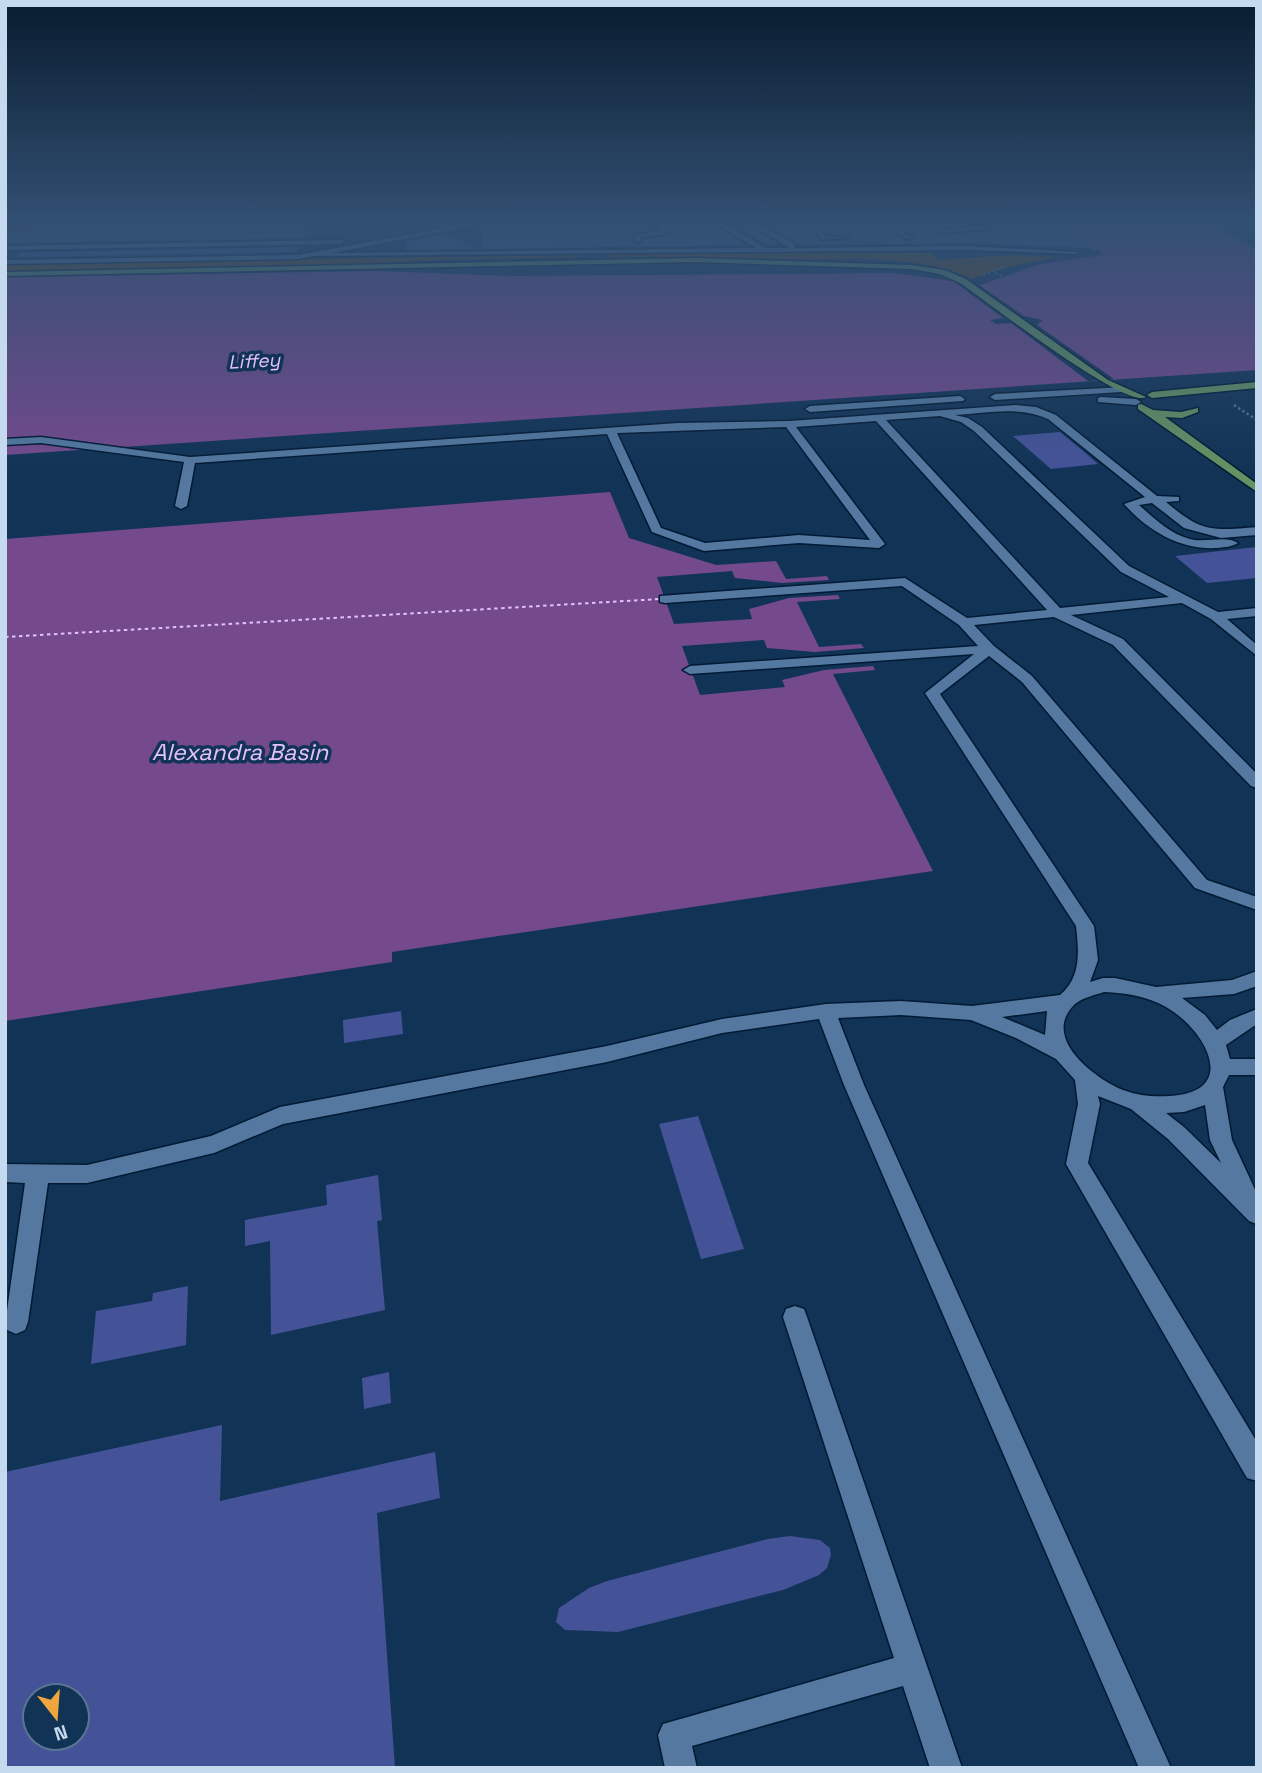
<svg xmlns="http://www.w3.org/2000/svg" width="1262" height="1773" viewBox="0 0 1262 1773" font-family="'Space Grotesk',sans-serif">
<style>
.green{fill:#6d4914}
.water{fill:#744a8d}
.pier{fill:#113356}
.lines{fill:none;stroke-linecap:round;stroke-linejoin:round}
.ferry{stroke:#e4c1fa;stroke-width:2;stroke-dasharray:3.5 3.5;stroke-linecap:butt}
.building{fill:#445398;fill-rule:evenodd}
.minor-casing{stroke:#021a34;stroke-width:3}
.major-casing{stroke:#021a34;stroke-width:3}
.path-far1{stroke:#557290;stroke-width:2;stroke-dasharray:2.5 2.5;stroke-linecap:butt}
.path{stroke:#557290;stroke-width:2.5;stroke-dasharray:2.5 2.5;stroke-linecap:butt}
.minor{fill:#54789f;fill-rule:evenodd}
.major{fill:#649262;fill-rule:evenodd}
.labels{text-anchor:middle;dominant-baseline:central;stroke-width:7;stroke-linejoin:round;paint-order:stroke}
.far-water-label{font-size:19px;font-style:italic;fill:#e4c1fa;stroke:#113356}
.water-label{font-size:23px;font-style:italic;fill:#e4c1fa;stroke:#113356}
</style>
<rect width="100%" height="100%" fill="#113356"/>
<!-- green -->
<g class="green">
<path d="M5,223H326L5,230Z"/>
<path d="M840,251L842,253H931L939,260L1008,255L1060,257C1027,263 999,268 971,279C924,254 844,260 791,259C729,258 671,256 609,257V255Z"/>
<path d="M579,255V257L436,260L299,267L5,272V264Z"/>
</g>
<!-- water -->
<g class="water">
<path d="M1063,223H1209L1257,251V370L5,455V277L379,271L512,276L895,273L980,285L1040,264L1103,255L1099,250H1092Z"/>
<path d="M610,492L629,538L716,565L776,561L786,579L827,576L829,580L782,583L735,578L732,571L657,577L674,624L752,619L749,609L789,598L838,595L840,599L797,602L819,647L861,644L864,648L815,652L767,648L764,640L682,646L700,695L785,687L782,680L824,670L873,666L875,670L833,674L933,871L392,952V962L5,1021V539Z"/>
</g>
<!-- pier -->
<path class="pier" d="M975,282L1024,316L1043,320L1037,325L1114,379L1088,381L1011,323L996,324L990,320L1003,318L956,283Z"/>
<g class="lines">
<!-- ferry -->
<path class="ferry" d="M5,637L660,599"/>
</g>
<!-- building -->
<g class="building">
<path d="M488,223H657V229L633,233V243L641,245L644,239L668,236L667,223H711L747,245L481,249L484,226Z"/>
<path d="M729,223H744L780,245H767Z"/>
<path d="M762,223H890L889,230L907,242L916,237L895,223H982L935,229L940,236L1002,230L1005,227L1002,223L1063,224L1090,248L968,243L797,245L796,242ZM816,226L822,227L826,233L848,235L851,238L848,241L821,242L814,230Z"/>
<path d="M219,227L303,228L302,232L308,231L304,238L5,243V232Z"/>
<path d="M446,234L481,249L405,250L408,241Z"/>
<path d="M299,247L296,252L16,257L21,253H5Z"/>
<path d="M1060,432L1082,450L1098,464L1051,469L1013,436Z"/>
<path d="M1257,547V578L1207,583L1175,556Z"/>
<path d="M401,1011L403,1034L344,1043L343,1020Z"/>
<path d="M698,1116L744,1249L701,1259L659,1124Z"/>
<path d="M378,1175L382,1220L377,1221L385,1310L271,1335L270,1241L245,1246V1220L327,1205L326,1185Z"/>
<path d="M188,1286L186,1345L91,1364L96,1311L152,1301L153,1293Z"/>
<path d="M389,1372L391,1403L364,1409L362,1378Z"/>
<path d="M222,1425L220,1501L435,1452L440,1498L377,1513L395,1768H5V1472ZM35,1696H77V1738H35Z"/>
<path d="M790,1536L820,1540L830,1548L831,1555L827,1568L819,1575L783,1590L618,1632L565,1630L556,1622L559,1608L589,1588L607,1581L768,1539Z"/>
</g>
<g class="lines">
<defs>
<g id="minor">
<path d="M470,223H486L333,253L756,248L714,223H723L766,248H790L747,223H756L795,244L794,248L968,246L1079,252L1075,254L968,250L314,256L298,259L5,264V260L298,255Z"/>
<path d="M664,223L666,234L641,237V242L635,241V235L660,231L659,225Z"/>
<path d="M989,223H998L1002,227L940,233L937,231L991,225Z"/>
<path d="M892,225L894,226L913,238L907,239L890,228Z"/>
<path d="M816,229H820L825,236L848,238L821,239Z"/>
<path d="M344,240L341,244L5,250V246Z"/>
<path d="M1124,387V391L1121,392L995,400L990,397L995,394Z"/>
<path d="M960,396L965,399L963,401L810,412L805,409L810,406Z"/>
<path d="M1101,397L1136,399L1141,402L1136,405L1098,402V398Z"/>
<path d="M1016,405L1036,407L1056,415L1157,496L1179,497V501L1166,502C1202,532 1210,531 1257,527V535L1221,538L1184,528L1152,503L1139,505C1154,518 1170,534 1190,539C1204,543 1227,535 1238,543C1232,547 1225,547 1217,548C1180,550 1148,531 1124,504L1145,497L1048,419C1019,406 987,413 955,415L968,418L982,427L1129,566L1218,612L1257,608V616L1227,619L1257,645V656L1211,619L1182,603L1071,615L1123,639L1257,774V788L1251,786L1113,645L1054,617L974,625L994,646L1032,676L1207,880L1257,897V910L1195,888L1022,682L989,656L940,694L1094,926L1098,960L1090,982L1103,978H1115L1156,987L1232,980L1257,971V986L1234,994L1182,998L1205,1015L1217,1030L1230,1020L1257,1009V1024L1226,1045L1230,1059H1257V1075H1229L1223,1087L1232,1140L1257,1194V1224L1249,1221L1168,1139L1131,1109L1098,1096L1100,1104L1088,1163L1257,1442V1481L1247,1478L1066,1164L1078,1104L1075,1080L1056,1059L1016,1038L971,1020L901,1015L838,1018L864,1085L1171,1768H1139L844,1085L819,1019L722,1033L607,1062L283,1124L214,1153L87,1183H48L28,1322L25,1330L16,1334L7,1330L5,1325L25,1183L5,1182V1164L87,1165L211,1136L280,1107L607,1046L722,1019L826,1004L901,1001L972,1006L1060,995C1081,977 1079,953 1076,926L925,693L974,654L690,674L683,670L690,666L978,646L959,625L902,586L665,603L660,602V596L905,578L967,618L1047,610L876,421L796,427L885,544L879,548L799,543L704,551L652,532L607,434L195,463L187,506L181,509L175,506L184,462L41,443L5,445V439L41,437L190,457L678,423L789,421ZM940,416L961,422L974,431L1121,572L1169,597L1060,608L886,420ZM786,427L870,540L799,535L705,543L661,528L617,433ZM1104,992C1126,993 1147,996 1166,1007C1205,1029 1241,1092 1170,1096C1154,1097 1139,1096 1123,1090C1094,1078 1040,1037 1075,1004C1082,998 1095,995 1104,992ZM1047,1011L1045,1035L1002,1017ZM1205,1105L1210,1140L1221,1163L1184,1127L1166,1113L1184,1112Z"/>
<path d="M795,1306L804,1309L807,1317L962,1768H930L903,1686L692,1746L697,1768H665L658,1735L663,1724L894,1658L783,1317L786,1309Z"/>
</g>
<g id="major">
<path d="M696,258L911,265L945,270L966,279L1108,380L1146,397C1126,410 985,300 960,283L940,274L911,269L696,262L5,276V272Z"/>
<path d="M1257,382V388L1152,398L1147,395L1152,392Z"/>
<path d="M1141,404L1153,410L1181,412L1198,408V412L1182,418L1165,417L1257,484V492L1138,409V405Z"/>
</g>
</defs>
<!-- minor casing -->
<use href="#minor" class="minor-casing"/>
<!-- major casing -->
<use href="#major" class="major-casing"/>
<!-- path-far1 -->
<g class="path-far1">
<path d="M1211,223L1257,250"/>
<path d="M991,270L1014,284"/>
<path d="M983,275L1004,267"/>
</g>
<!-- path -->
<path class="path" d="M1234,405L1257,420"/>
<!-- minor -->
<use href="#minor" class="minor"/>
<!-- major -->
<use href="#major" class="major"/>
</g>
<!-- sky -->
<linearGradient id="sky" x2="0" y2="1"><stop stop-color="#091c2f"/><stop offset="0.47" stop-color="#325073"/><stop offset="1" stop-color="#325073" stop-opacity="0"/></linearGradient>
<rect width="1262" height="472" fill="url(#sky)"/>
<g class="labels">
<!-- far-water labels -->
<g class="far-water-label">
<text transform="translate(254 361) rotate(-3)">Liffey</text>
</g>
<!-- water labels -->
<g class="water-label">
<text x="240" y="752">Alexandra Basin</text>
</g>
</g>
<!-- border -->
<rect width="1262" height="1773" fill="none" stroke="#c5d9ef" stroke-width="14"/>
<!-- north arrow -->
<g transform="translate(56 1717) rotate(163)"><circle r="33" fill="#113356" stroke="#597593" stroke-width="2"/>
<path d="M0-5L12 26L0 18L-12 26Z" fill="#f0a63e"/>
<text y="-10" font-size="19" font-weight="bold" text-anchor="middle" fill="#c5d9ef">N</text>
</g>
</svg>
